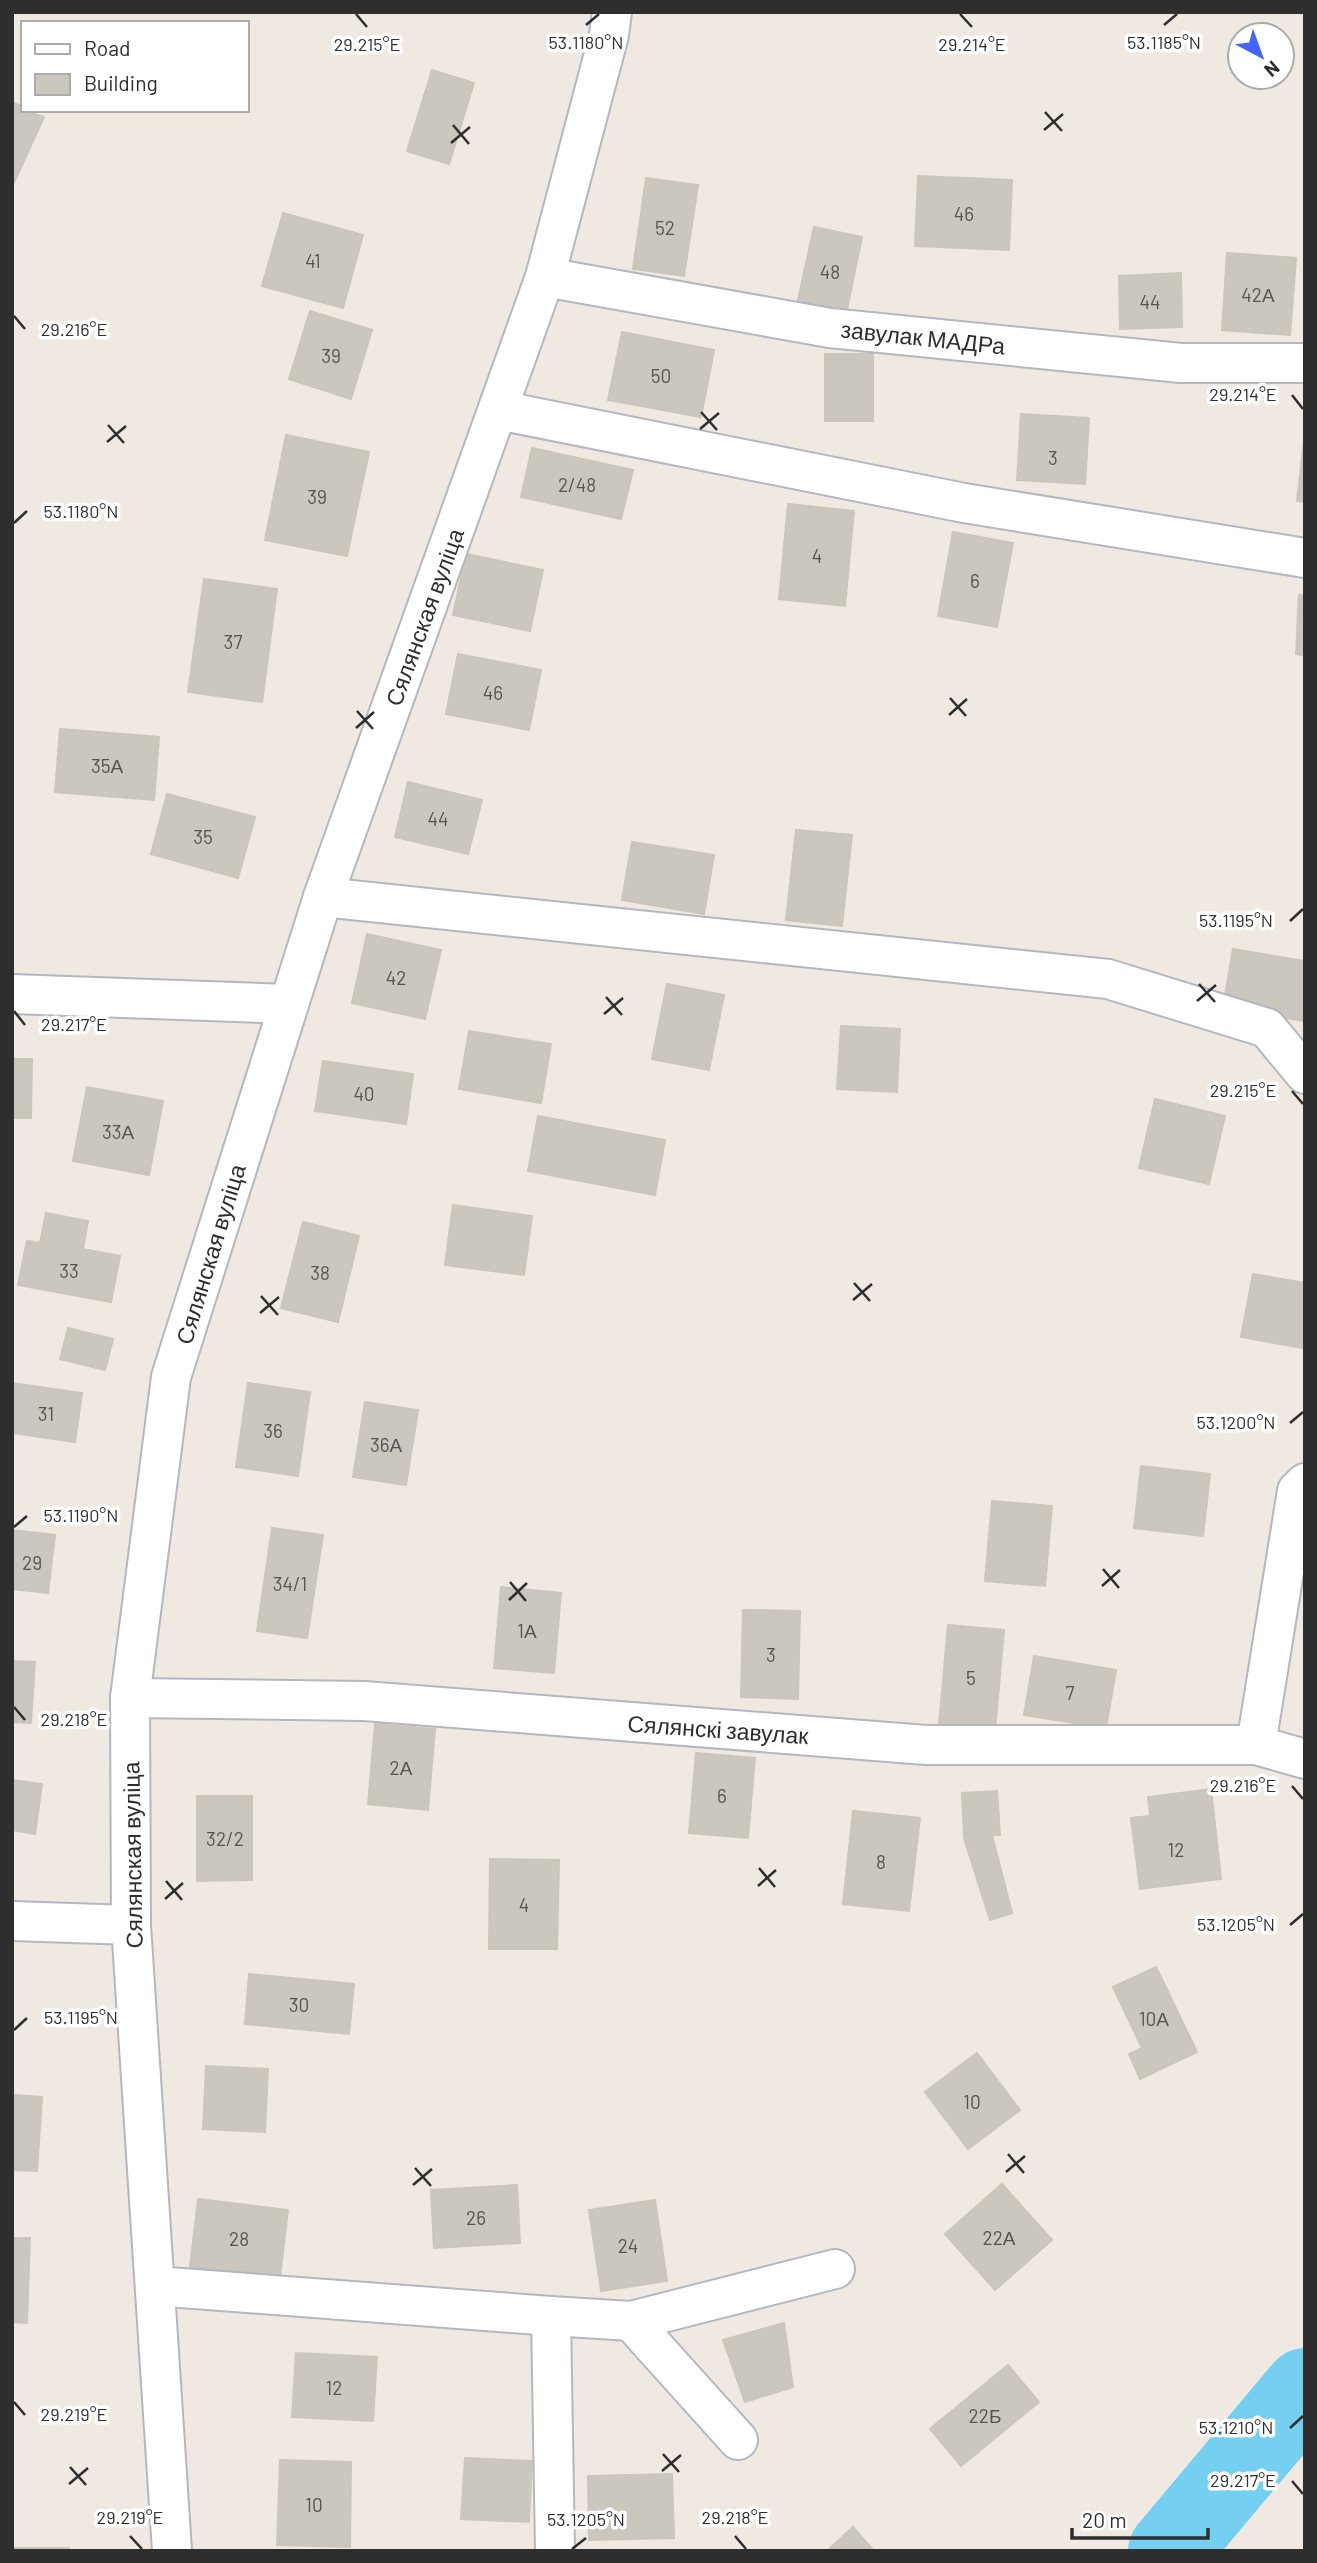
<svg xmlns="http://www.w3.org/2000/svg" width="1317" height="2563" viewBox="0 0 1317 2563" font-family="Barlow,sans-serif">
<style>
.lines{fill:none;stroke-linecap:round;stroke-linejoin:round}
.river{stroke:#75cff0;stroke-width:82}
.building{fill:#cbc7bf;stroke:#cbc5ba;stroke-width:2}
.minor-casing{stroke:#b4b7c1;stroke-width:42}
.minor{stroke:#fff;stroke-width:38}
.ticks{fill:none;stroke:#2e2e2e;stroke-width:2.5}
.labels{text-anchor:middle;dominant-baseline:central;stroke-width:7;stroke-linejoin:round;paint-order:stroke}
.number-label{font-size:19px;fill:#555452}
.street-label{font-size:23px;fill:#2e2e2e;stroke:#fff}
.ticks-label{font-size:18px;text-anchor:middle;fill:#2e2e2e;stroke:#fff;stroke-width:7;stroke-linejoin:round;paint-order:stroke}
</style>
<rect width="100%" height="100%" fill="#efe9e1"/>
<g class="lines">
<!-- river -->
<path class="river" d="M1169,2551L1305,2389"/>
</g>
<!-- building -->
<g class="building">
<path d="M432,70L474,83L449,164L407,151Z"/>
<path d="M12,102L23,107V110L44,117L12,187Z"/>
<path d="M918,176L1012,180L1009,250L915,246Z"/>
<path d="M646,178L698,185L684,276L633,269Z"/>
<path d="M283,213L363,235L343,308L262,286Z"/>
<path d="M814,227L862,237L846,314L797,304Z"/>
<path d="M1227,253L1296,258L1290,335L1222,330Z"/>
<path d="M1181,273L1182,327L1120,329L1119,276Z"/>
<path d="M310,311L372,330L351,399L289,379Z"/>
<path d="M622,332L714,350L701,417L608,400Z"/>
<rect x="825" y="354" width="48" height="67"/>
<path d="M1021,414L1089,418L1085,484L1017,480Z"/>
<path d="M1305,431V502L1297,501Z"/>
<path d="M286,435L369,452L347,556L265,540Z"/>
<path d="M532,448L633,470L621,519L521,497Z"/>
<path d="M788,504L854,511L845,606L779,599Z"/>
<path d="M953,532L1013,543L997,627L938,616Z"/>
<path d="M466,554L543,570L530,631L453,615Z"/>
<path d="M204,579L277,589L262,702L188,692Z"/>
<path d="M1299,595L1305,596V656L1296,654Z"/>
<path d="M458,654L541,670L529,730L446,714Z"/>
<path d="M60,729L159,737L154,800L55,792Z"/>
<path d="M408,782L482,800L468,854L395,837Z"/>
<path d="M167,794L255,817L238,878L151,854Z"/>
<path d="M796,830L852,835L842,926L786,920Z"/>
<path d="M632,842L714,855L704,914L622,900Z"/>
<path d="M367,934L441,950L425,1019L352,1003Z"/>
<path d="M1233,949L1305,961V1021L1223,1008Z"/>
<path d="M667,984L724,995L709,1070L652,1059Z"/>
<path d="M841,1026L900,1029L897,1092L837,1089Z"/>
<path d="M469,1031L551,1044L541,1103L459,1089Z"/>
<path d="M12,1059H32L31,1118H12Z"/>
<path d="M323,1061L413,1074L406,1124L315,1111Z"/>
<path d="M87,1087L163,1101L149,1175L73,1161Z"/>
<path d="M1155,1099L1225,1116L1209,1184L1139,1168Z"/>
<path d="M538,1116L665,1140L655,1195L528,1171Z"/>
<path d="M453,1205L532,1216L524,1275L445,1265Z"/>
<path d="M46,1213L88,1221L83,1249L120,1256L111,1302L18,1285L27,1241L40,1243Z"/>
<path d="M303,1222L359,1236L338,1322L281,1308Z"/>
<path d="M1253,1274L1305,1283L1303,1348L1241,1337Z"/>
<path d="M68,1328L113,1339L105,1370L60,1359Z"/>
<path d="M12,1383L82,1393L75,1442L12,1433Z"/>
<path d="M248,1383L310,1392L298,1476L236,1467Z"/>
<path d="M365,1402L418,1410L406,1485L353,1477Z"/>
<path d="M1141,1466L1210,1474L1203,1536L1134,1528Z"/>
<path d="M992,1501L1052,1506L1045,1586L985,1581Z"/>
<path d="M272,1528L323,1535L307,1638L257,1631Z"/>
<path d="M12,1530L55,1535L48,1593L12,1589Z"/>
<path d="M501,1587L561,1593L554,1673L494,1668Z"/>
<path d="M743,1610L800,1611L798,1699L741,1697Z"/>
<path d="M948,1625L1004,1630L995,1730L939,1725Z"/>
<path d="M1034,1656L1116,1670L1106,1728L1024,1715Z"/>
<path d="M12,1661L35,1662L31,1723L12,1722Z"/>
<path d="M375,1724L435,1729L428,1810L368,1804Z"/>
<path d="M696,1753L755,1758L748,1838L689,1833Z"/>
<path d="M12,1780L42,1784L35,1834L12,1830Z"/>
<path d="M1211,1789L1221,1879L1140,1889L1131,1818L1150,1816L1148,1797Z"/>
<path d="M997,1791L1000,1835H992L1012,1913L990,1920L964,1838L962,1793Z"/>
<path d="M197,1796H252V1880L197,1881Z"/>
<path d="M853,1811L920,1818L909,1911L843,1904Z"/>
<path d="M490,1859L559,1860L557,1949H489Z"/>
<path d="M1156,1967L1197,2052L1140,2079L1129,2054L1142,2048L1113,1987Z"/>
<path d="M249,1974L354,1984L349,2034L245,2024Z"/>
<path d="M977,2053L1020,2110L968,2149L925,2092Z"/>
<path d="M206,2066L268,2069L265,2132L203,2129Z"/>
<path d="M12,2095L42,2097L37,2171L12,2170Z"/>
<path d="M1002,2184L1052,2240L995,2290L945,2234Z"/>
<path d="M517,2185L520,2243L434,2248L431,2190Z"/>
<path d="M198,2199L288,2210L280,2277L190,2267Z"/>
<path d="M655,2200L667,2281L601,2291L589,2210Z"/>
<path d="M12,2238H30L27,2323L12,2322Z"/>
<path d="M784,2323L793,2387L745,2402L723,2340Z"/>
<path d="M296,2353L377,2357L373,2421L292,2417Z"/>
<path d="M1008,2365L1039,2402L961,2466L930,2429Z"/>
<path d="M465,2458L532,2461L529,2522L461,2519Z"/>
<path d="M280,2460L351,2462L350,2547L277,2545Z"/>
<path d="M672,2474L674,2538L589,2540L588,2476Z"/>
<path d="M853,2527L874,2551H827Z"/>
<rect x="12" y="2548" width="57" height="3"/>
</g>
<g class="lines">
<defs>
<g id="minor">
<path d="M545,277L830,328L1181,363H1305"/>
<path d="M498,410L964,503L1305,558"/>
<path d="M323,897L1108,979L1267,1028L1305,1074"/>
<path d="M12,994L288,1004"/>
<path d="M130,1698L364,1701L926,1745H1256L1305,1759"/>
<path d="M1256,1745L1297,1491L1305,1483"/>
<path d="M12,1921L131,1925"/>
<path d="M155,2286L551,2316L555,2551"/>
<path d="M551,2316L631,2321L835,2269"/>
<path d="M631,2321L738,2440"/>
<path d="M172,2551L131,1925L130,1698L171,1377L323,897L545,277L609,35L612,12"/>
</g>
</defs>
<!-- minor casing -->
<use href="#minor" class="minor-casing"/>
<!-- minor -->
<use href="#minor" class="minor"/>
</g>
<!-- ticks -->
<path class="ticks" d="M356,14L367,27M960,14L972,27M586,25L599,14M1164,25L1177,14M1045,112L1062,131M453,125L469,144M1044,130L1063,114M451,143L470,127M14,316L25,329M1292,395L1303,409M701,412L717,430M108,425L124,443M700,429L719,413M107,442L126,426M14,523L27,511M950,698L966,716M357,711L373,729M949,715L967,699M356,728L374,712M1290,921L1303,909M1199,984L1215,1002M606,997L622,1015M1197,1001L1216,985M14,1011L25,1025M604,1014L623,998M1292,1091L1303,1104M854,1283L870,1301M261,1296L278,1315M853,1300L872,1284M260,1313L279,1297M1290,1423L1303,1412M14,1527L27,1516M1103,1569L1119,1588M510,1582L526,1601M1102,1586L1120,1570M509,1600L527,1583M14,1707L25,1720M1292,1786L1303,1799M759,1868L775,1887M166,1881L182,1900M758,1886L776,1870M165,1899L183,1883M1290,1925L1303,1914M14,2030L27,2018M1008,2154L1024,2173M415,2168L431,2186M1006,2172L1025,2156M413,2185L432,2169M14,2402L25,2415M1290,2428L1303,2416M663,2454L679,2472M70,2467L86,2485M662,2471L681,2455M1292,2481L1303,2494M69,2484L88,2468M130,2536L142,2549M735,2536L746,2549M572,2549L586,2538"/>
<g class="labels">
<!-- number labels -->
<g class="number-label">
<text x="964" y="213">46</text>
<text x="665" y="227">52</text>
<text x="313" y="260">41</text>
<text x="830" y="271">48</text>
<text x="1258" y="294">42А</text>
<text x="1150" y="301">44</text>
<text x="331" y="355">39</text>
<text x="661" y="375">50</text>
<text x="1053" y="457">3</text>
<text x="577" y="484">2/48</text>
<text x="317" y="496">39</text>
<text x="817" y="555">4</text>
<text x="975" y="580">6</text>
<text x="233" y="641">37</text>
<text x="493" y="692">46</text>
<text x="107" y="765">35А</text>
<text x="438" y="818">44</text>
<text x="203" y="836">35</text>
<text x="396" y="977">42</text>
<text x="364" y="1093">40</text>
<text x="118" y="1131">33А</text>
<text x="69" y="1270">33</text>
<text x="320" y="1272">38</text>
<text x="46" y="1413">31</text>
<text x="273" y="1430">36</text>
<text x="386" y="1444">36А</text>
<text x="32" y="1562">29</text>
<text x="290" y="1583">34/1</text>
<text x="527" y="1630">1А</text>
<text x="771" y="1654">3</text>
<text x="971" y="1677">5</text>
<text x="1070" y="1692">7</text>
<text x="401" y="1767">2А</text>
<text x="722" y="1795">6</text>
<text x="225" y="1838">32/2</text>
<text x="1176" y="1849">12</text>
<text x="881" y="1861">8</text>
<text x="524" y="1904">4</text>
<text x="299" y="2004">30</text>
<text x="1154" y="2018">10А</text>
<text x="972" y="2101">10</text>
<text x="476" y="2217">26</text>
<text x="999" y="2237">22А</text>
<text x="239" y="2238">28</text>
<text x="628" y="2245">24</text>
<text x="334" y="2387">12</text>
<text x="985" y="2415">22Б</text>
<text x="314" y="2504">10</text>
</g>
<!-- street labels -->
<g class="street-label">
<text transform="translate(923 337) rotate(6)">завулак МАДРа</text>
<text transform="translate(424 617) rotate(-70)">Сялянская вуліца</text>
<text transform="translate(210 1254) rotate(-73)">Сялянская вуліца</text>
<text transform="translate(718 1729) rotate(4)">Сялянскі завулак</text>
<text transform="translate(132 1855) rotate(-91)">Сялянская вуліца</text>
</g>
</g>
<g class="ticks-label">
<text x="586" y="49">53.1180°N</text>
<text x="1164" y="49">53.1185°N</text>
<text x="367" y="51">29.215°E</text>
<text x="972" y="51">29.214°E</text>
<text x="74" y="336">29.216°E</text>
<text x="1243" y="401">29.214°E</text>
<text x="81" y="518">53.1180°N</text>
<text x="1236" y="927">53.1195°N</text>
<text x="74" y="1031">29.217°E</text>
<text x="1243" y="1097">29.215°E</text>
<text x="1236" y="1429">53.1200°N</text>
<text x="81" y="1522">53.1190°N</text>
<text x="74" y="1726">29.218°E</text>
<text x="1243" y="1792">29.216°E</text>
<text x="1236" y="1931">53.1205°N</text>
<text x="81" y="2024">53.1195°N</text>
<text x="74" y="2421">29.219°E</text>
<text x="1236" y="2434">53.1210°N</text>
<text x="1243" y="2487">29.217°E</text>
<text x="130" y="2524">29.219°E</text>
<text x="735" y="2524">29.218°E</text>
<text x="586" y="2526">53.1205°N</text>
</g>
<!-- border -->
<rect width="1317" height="2563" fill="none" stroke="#2e2e2e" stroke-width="28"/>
<!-- legend -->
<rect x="21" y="21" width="228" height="91" fill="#ffffff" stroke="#ababab" stroke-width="2"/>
<rect x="35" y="44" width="35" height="10" fill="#ffffff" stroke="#ababab" stroke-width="2"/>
<text x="84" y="56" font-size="21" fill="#2e2e2e">Road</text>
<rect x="35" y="74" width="35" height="21" fill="#cbc7bf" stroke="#ababab" stroke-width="2"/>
<text x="84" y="91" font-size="21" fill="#2e2e2e">Building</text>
<!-- north arrow -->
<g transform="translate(1261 56) rotate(139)"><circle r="33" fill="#ffffff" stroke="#ababab" stroke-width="2"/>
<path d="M0-5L12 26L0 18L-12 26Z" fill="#4264fb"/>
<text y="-10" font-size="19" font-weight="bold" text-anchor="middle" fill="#2e2e2e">N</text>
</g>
<!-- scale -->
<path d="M1072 2528v10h136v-10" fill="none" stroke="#2e2e2e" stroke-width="3.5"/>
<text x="1082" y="2528" font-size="21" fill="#2e2e2e" stroke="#ffffff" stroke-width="5" paint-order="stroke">20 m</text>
</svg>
